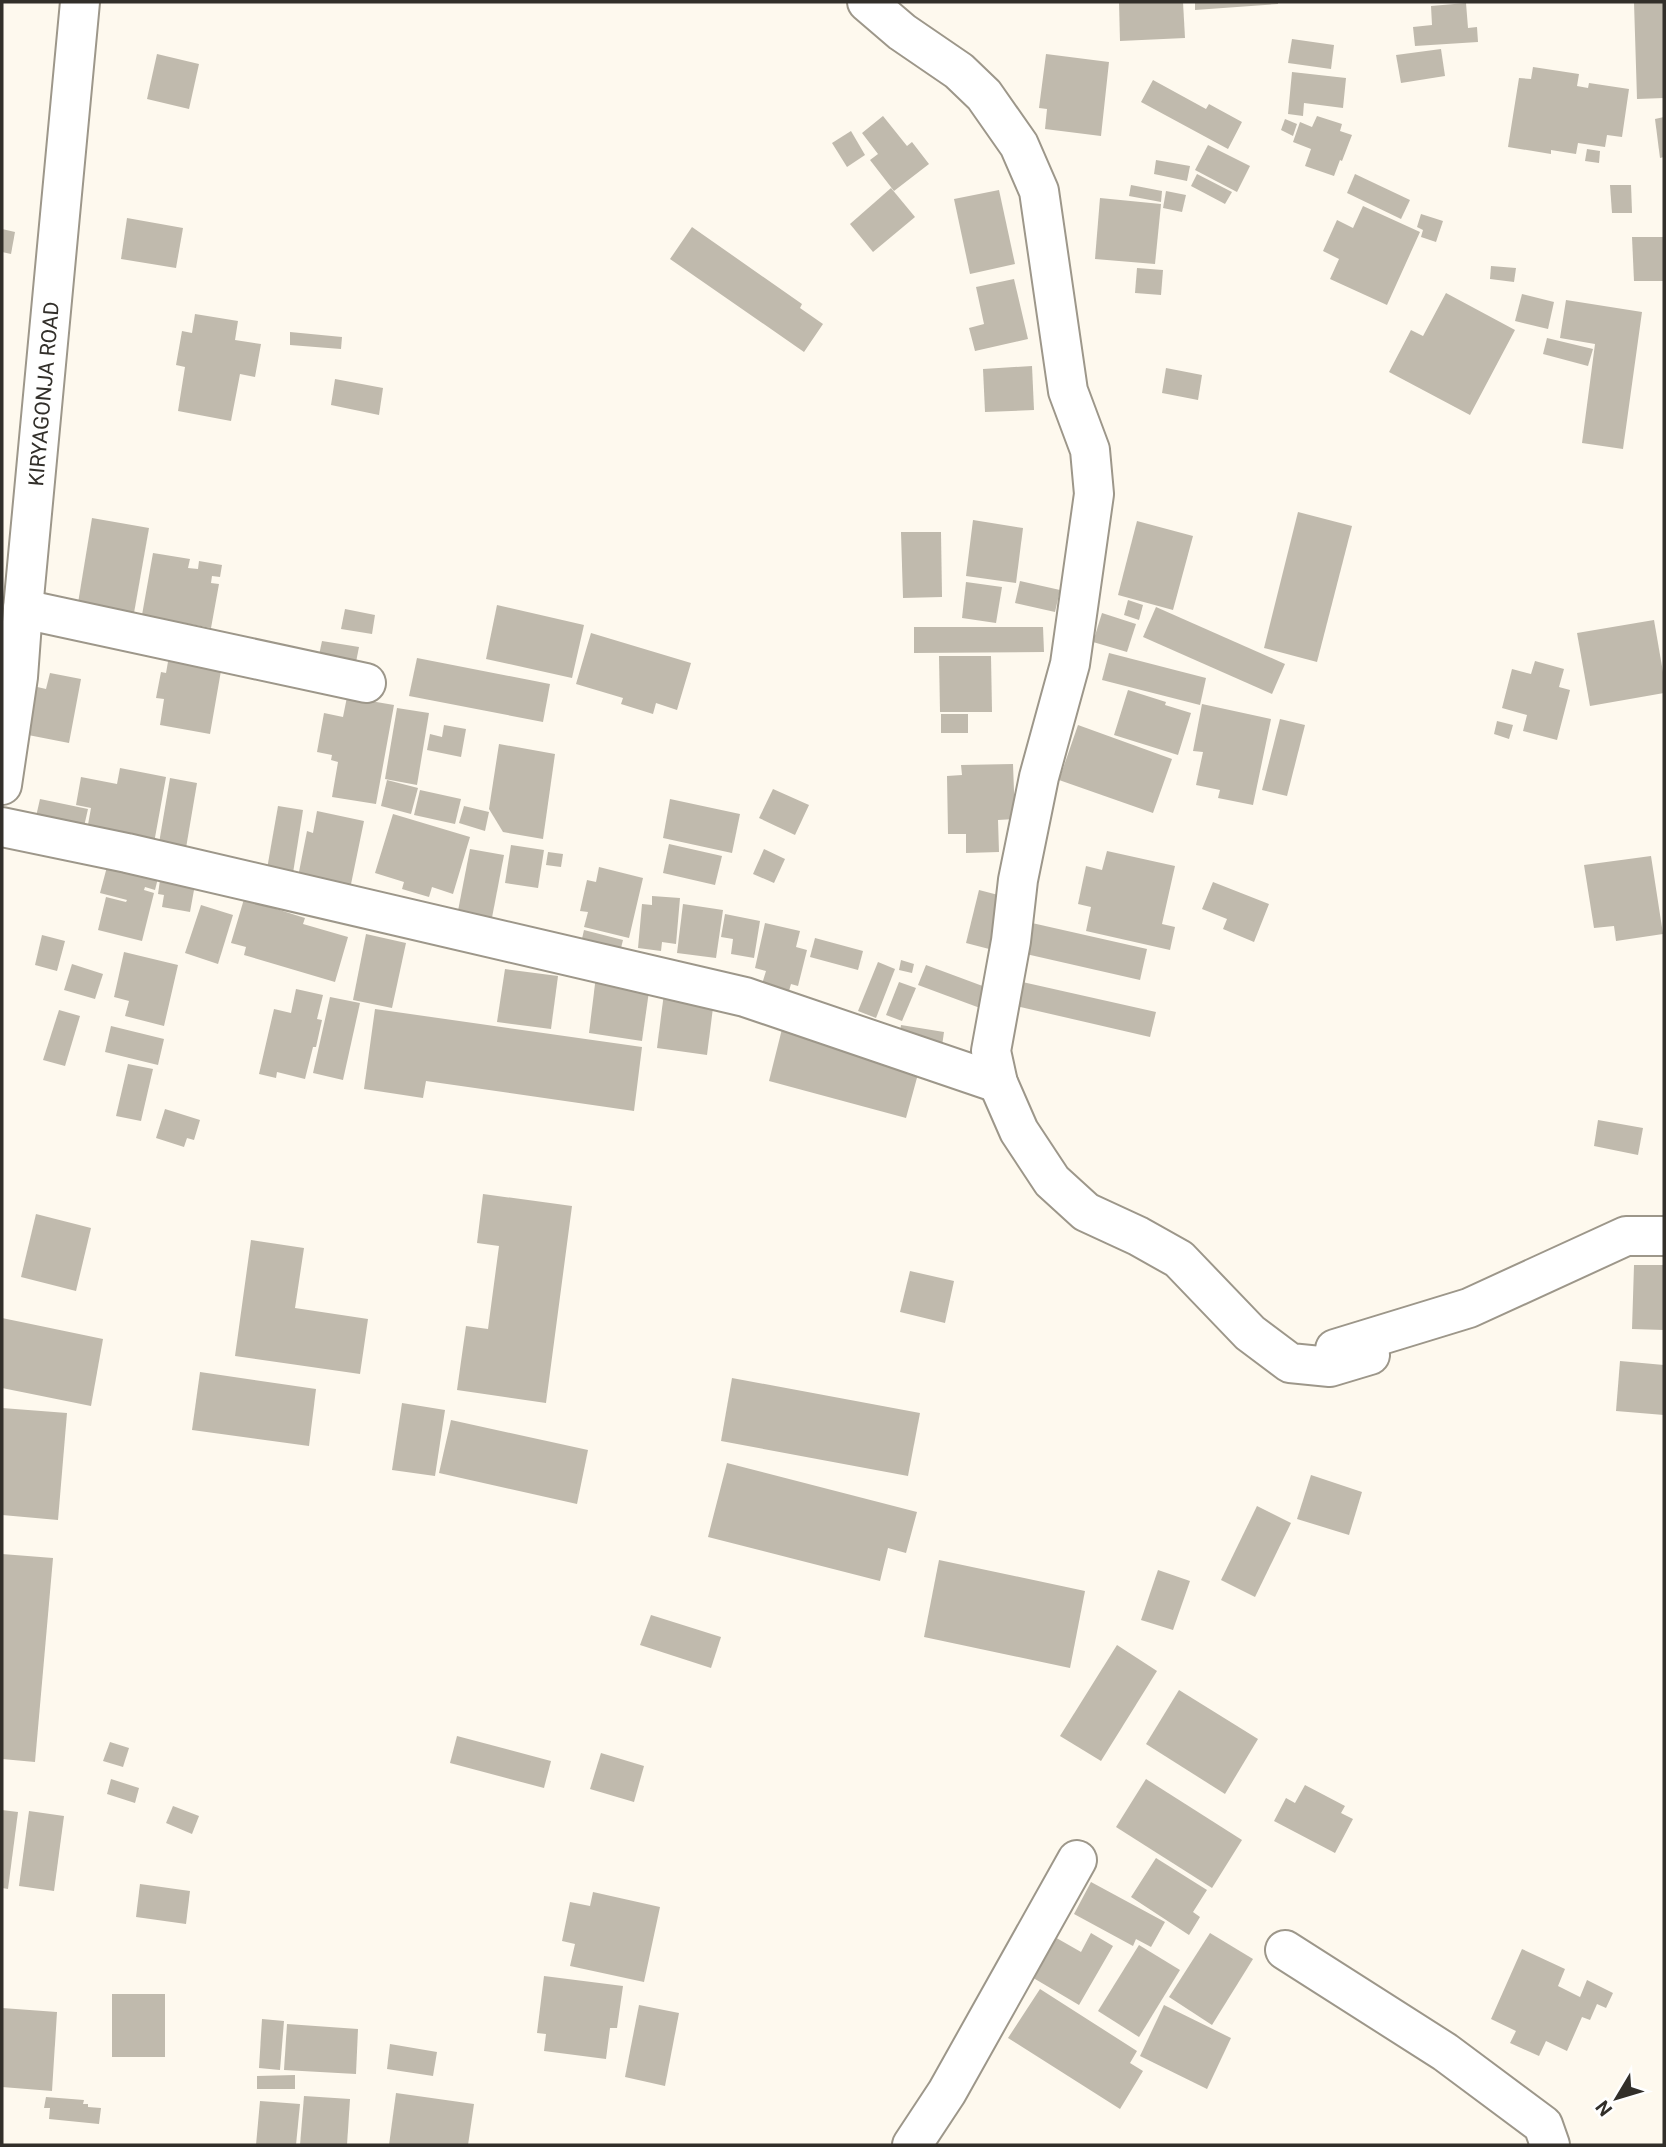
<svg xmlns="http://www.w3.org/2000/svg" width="1666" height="2147" viewBox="0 0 1666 2147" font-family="Roboto,sans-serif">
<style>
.building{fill:#c0baad}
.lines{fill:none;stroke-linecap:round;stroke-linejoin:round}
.minor-casing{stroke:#9d978a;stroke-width:42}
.minor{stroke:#fff;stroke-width:38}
.labels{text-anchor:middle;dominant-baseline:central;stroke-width:7;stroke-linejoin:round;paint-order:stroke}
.street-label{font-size:21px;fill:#322f2a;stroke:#fff}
</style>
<rect width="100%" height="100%" fill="#fef9ee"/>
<!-- building -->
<g class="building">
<path d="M1119,2H1183L1185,38L1120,41Z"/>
<path d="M1195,2H1278V4L1195,10Z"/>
<path d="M1634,2H1664V98L1637,99Z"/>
<path d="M1466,3L1468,28L1477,27L1478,42L1415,46L1413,27L1432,25L1431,6Z"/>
<path d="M1292,39L1334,45L1331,69L1288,63Z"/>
<path d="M1441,49L1445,76L1401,83L1396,55Z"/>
<path d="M157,54L199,64L189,109L147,99Z"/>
<path d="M1046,54L1109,62L1101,136L1045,129L1047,109L1039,108Z"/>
<path d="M1533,67L1579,74L1577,86L1588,88L1589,83L1629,89L1622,137L1607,135L1605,147L1578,143L1576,154L1551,150V154L1508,147L1519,78L1531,79Z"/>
<path d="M1292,72L1346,78L1343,108L1304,103L1303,116L1288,114Z"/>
<path d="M1153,80L1206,109L1209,104L1242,122L1228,149L1141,102Z"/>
<path d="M883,116L907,146L912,142L929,164L894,191L870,160L878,154L862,133Z"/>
<path d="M1317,116L1342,124L1340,131L1352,135L1342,161L1340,160L1334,176L1305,166L1311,149L1293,142L1300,122L1312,127Z"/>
<path d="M1664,117V157L1660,158L1655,119Z"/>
<path d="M1285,119L1297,124L1293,136L1281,130Z"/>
<path d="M851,131L865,155L847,167L832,143Z"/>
<path d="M1208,145L1250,166L1237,192L1195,170Z"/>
<path d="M1587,149L1600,151L1599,163L1585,161Z"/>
<path d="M1156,160L1190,166L1187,181L1154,174Z"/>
<path d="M1197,174L1232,192L1225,204L1191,186Z"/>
<path d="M1355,174L1410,200L1401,219L1347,193Z"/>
<path d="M1131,185L1162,191L1161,202L1129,196Z"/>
<path d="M1610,185H1631L1632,213H1612Z"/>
<path d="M891,188L915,217L873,252L850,224Z"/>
<path d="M999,190L1015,264L970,274L954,199Z"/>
<path d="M1166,191L1186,195L1182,212L1163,208Z"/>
<path d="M1100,198L1161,204L1155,264L1095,259Z"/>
<path d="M1363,206L1420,232L1387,305L1330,279L1339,259L1323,251L1337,220L1353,228Z"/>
<path d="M1421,214L1443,221L1436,242L1421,237L1423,230L1417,227Z"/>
<path d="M127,218L183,228L176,268L121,259Z"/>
<path d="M692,227L802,304L800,308L823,324L804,352L670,259Z"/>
<path d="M2,229L15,232L11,254L2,252Z"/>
<path d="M1632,237H1664V281H1634Z"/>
<path d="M1491,266L1516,268L1514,282L1490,279Z"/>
<path d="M1137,268L1163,270L1161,295L1135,293Z"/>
<path d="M1014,279L1028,339L975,351L969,328L984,324L976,287Z"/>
<path d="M1446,293L1515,330L1470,415L1389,372L1411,330L1423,336Z"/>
<path d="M1522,294L1554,302L1548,329L1515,321Z"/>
<path d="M1566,300L1642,312L1623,449L1582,443L1595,344L1560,338Z"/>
<path d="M195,314L238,321L235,340L261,344L255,377L240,374L231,421L178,411L185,367L176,365L182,331L192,333Z"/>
<path d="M290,332L342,337L341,349L290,345Z"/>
<path d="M1547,338L1593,349L1588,366L1543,354Z"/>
<path d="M1032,366L1034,410L985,412L983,369Z"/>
<path d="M1166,368L1202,375L1198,400L1162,393Z"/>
<path d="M335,379L383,388L379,415L331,405Z"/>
<path d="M1298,512L1352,526L1317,662L1264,648Z"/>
<path d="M92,518L149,528L134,613L78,603Z"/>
<path d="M973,520L1023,528L1016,583L966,576Z"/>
<path d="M1137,521L1193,536L1173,610L1118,595Z"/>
<path d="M901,532H941L942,597L903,598Z"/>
<path d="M153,553L190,559L188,568L198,569L199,561L222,565L220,577L212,576L211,583L219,584L211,628L142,615Z"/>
<path d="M1020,581L1060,590L1055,612L1015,603Z"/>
<path d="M966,582L1002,587L996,623L962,618Z"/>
<path d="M1128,600L1143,605L1139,620L1124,615Z"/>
<path d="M497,605L584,625L572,678L486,659Z"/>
<path d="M1156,607L1285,664L1272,694L1143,637Z"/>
<path d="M345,609L375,615L372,634L341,629Z"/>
<path d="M1102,613L1136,624L1127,652L1093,642Z"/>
<path d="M1654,620L1664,678V693L1590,706L1577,633Z"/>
<path d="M914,627H1043L1044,652L914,653Z"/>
<path d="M591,633L691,663L677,710L656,703L653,714L621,704L623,698L576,684Z"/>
<path d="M322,641L359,647L356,662L319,655Z"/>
<path d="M1109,653L1206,678L1200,705L1102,680Z"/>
<path d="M169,656L222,665L210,734L160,725L164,699L156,698L161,672L166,673Z"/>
<path d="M939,656H991L992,712H940Z"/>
<path d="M417,658L550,684L543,722L409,696Z"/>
<path d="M1535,661L1564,669L1559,687L1570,690L1557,740L1523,731L1527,715L1502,708L1512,669L1531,674Z"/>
<path d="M50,673L81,679L69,743L23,734L33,686L46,689Z"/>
<path d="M1128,690L1166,702L1165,705L1191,713L1178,755L1114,735Z"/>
<path d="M347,697L394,705L376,804L332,797L338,762L331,760L332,755L317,752L324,713L343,717Z"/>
<path d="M1202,704L1271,719L1253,805L1218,798L1220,790L1196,785L1203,752L1193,751Z"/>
<path d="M397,708L429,713L417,785L385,779Z"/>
<rect x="941" y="714" width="27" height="19"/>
<path d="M1280,719L1305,725L1287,796L1262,790Z"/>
<path d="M1497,721L1513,725L1509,739L1494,734Z"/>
<path d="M444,725L466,729L461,757L427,750L430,734L442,737Z"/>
<path d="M1078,725L1172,759L1153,813L1059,780Z"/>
<path d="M499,744L555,754L543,839L503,832L489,809Z"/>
<path d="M1013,764L1015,819L998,820L999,852L966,853V834H948L947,776L962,775L961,765Z"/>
<path d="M120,768L166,777L154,843L87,830L91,808L76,805L81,777L117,784Z"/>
<path d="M170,778L197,783L186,848L159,843Z"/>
<path d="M387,780L418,788L411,814L381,806Z"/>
<path d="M773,789L809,805L795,835L759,818Z"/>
<path d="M420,790L461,799L455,824L414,815Z"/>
<path d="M40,799L88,809L83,831L35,821Z"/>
<path d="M670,799L740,814L732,853L663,838Z"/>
<path d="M278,806L303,810L293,873L267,869Z"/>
<path d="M464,806L489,812L485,831L459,823Z"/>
<path d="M317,811L364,821L350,889L298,877L307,831L313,833Z"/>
<path d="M393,814L470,837L453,894L432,887L429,897L402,889L404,882L375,873Z"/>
<path d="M669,844L722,856L715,885L663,873Z"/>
<path d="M511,845L544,850L538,888L505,883Z"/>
<path d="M470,849L504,855L490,928L456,921Z"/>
<path d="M764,849L785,859L774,883L753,874Z"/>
<path d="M1107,851L1175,866L1162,924L1175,927L1170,950L1086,931L1091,907L1078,904L1086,866L1102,870Z"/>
<path d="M548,852L563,854L561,867L546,865Z"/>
<path d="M1651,856L1663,934L1616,941L1614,926L1594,928L1584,865Z"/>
<path d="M108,863L160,870L155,890L145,887L144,890L154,893L142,941L98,930L106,897L126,902L127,900L100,893Z"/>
<path d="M599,867L643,878L629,938L584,927L588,912L580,911L587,880L596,882Z"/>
<path d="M161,873L196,879L190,912L162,907L164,895L158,894Z"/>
<path d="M1213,882L1269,904L1254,942L1223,929L1227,919L1202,909Z"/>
<path d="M979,890L1006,897L993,950L966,943Z"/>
<path d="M652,896L680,898L676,944L662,942L661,951L638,948L642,904L652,905Z"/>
<path d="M244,899L305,918L303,924L348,937L335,982L244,955L246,947L231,943Z"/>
<path d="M683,904L723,910L716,958L677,953Z"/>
<path d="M201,905L233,915L218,964L185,953Z"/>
<path d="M725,914L760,921L754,958L731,954L733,939L721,937Z"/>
<path d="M765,923L800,931L796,947L807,950L798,986L791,984L789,991L762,984L766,971L755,968Z"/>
<path d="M1032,923L1147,949L1140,980L1026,954Z"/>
<path d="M584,930L623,940L620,952L581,943Z"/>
<path d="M366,934L406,943L392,1008L353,1000Z"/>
<path d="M42,935L65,941L57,971L35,965Z"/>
<path d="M815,938L863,951L858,970L810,957Z"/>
<path d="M124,952L178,965L164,1026L125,1016L129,1001L114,997Z"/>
<path d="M901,960L914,964L912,973L899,970Z"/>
<path d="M878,962L895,969L876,1018L858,1011Z"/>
<path d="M72,964L103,974L95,999L64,990Z"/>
<path d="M926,965L988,988L980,1008L918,985Z"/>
<path d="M505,969L558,976L551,1029L497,1022Z"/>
<path d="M596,976L650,984L642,1041L589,1033Z"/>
<path d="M1018,981L1156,1012L1150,1037L1012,1005Z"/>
<path d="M899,982L916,988L902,1021L886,1015Z"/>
<path d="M296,989L323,995L317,1019L322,1020L316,1047H313L305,1079L277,1072L276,1078L259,1074L274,1009L291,1013Z"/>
<path d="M664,993L714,1000L707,1055L657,1048Z"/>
<path d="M330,997L360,1003L343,1080L313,1073Z"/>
<path d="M375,1009L642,1047L634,1111L426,1081L423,1098L364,1089Z"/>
<path d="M59,1010L80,1016L65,1066L43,1060Z"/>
<path d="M783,1025L921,1063L906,1118L769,1081Z"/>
<path d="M901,1025L944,1032L941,1053L898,1046Z"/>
<path d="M111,1026L164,1039L158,1065L105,1052Z"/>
<path d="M128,1064L153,1069L141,1121L116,1116Z"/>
<path d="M165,1109L200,1120L194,1140L187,1138L184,1147L156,1138Z"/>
<path d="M1598,1120L1643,1128L1638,1155L1594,1146Z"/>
<path d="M483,1194L572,1206L546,1403L457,1390L466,1326L488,1329L499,1246L477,1243Z"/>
<path d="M36,1214L91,1228L76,1291L21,1277Z"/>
<path d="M251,1240L304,1248L295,1308L368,1319L360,1374L235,1356Z"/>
<path d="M1634,1265H1664V1330L1632,1329Z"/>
<path d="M910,1271L954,1281L945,1323L900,1312Z"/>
<path d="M2,1318L103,1339L91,1406L2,1388Z"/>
<path d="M1620,1361L1664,1365V1415L1616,1411Z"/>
<path d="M200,1372L316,1389L309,1446L192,1430Z"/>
<path d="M732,1378L920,1413L908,1476L721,1441Z"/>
<path d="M402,1403L445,1410L435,1476L392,1470Z"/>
<path d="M2,1408L67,1413L58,1520L2,1515Z"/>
<path d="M451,1420L588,1450L577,1504L439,1473Z"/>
<path d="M727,1463L917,1512L906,1553L888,1548L880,1581L708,1537Z"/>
<path d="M1311,1475L1362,1492L1349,1535L1297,1519Z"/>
<path d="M1257,1506L1291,1523L1255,1597L1221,1580Z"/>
<path d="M2,1554L53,1558L35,1762L2,1759Z"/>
<path d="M939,1560L1085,1591L1070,1668L924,1637Z"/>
<path d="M1158,1570L1190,1581L1173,1630L1141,1620Z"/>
<path d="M651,1615L721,1637L711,1668L640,1645Z"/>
<path d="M1117,1645L1157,1671L1101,1761L1060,1736Z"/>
<path d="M1179,1690L1258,1739L1225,1794L1146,1744Z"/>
<path d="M457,1736L551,1761L544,1788L450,1763Z"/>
<path d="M110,1742L129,1748L123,1767L103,1761Z"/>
<path d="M601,1753L644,1766L634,1802L590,1789Z"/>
<path d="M111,1779L139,1788L135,1803L107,1794Z"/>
<path d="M1146,1779L1242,1840L1212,1888L1116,1827Z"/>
<path d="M1305,1785L1345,1806L1341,1813L1353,1819L1335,1853L1274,1821L1286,1798L1295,1803Z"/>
<path d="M173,1806L199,1816L192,1834L166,1823Z"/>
<path d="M2,1810L18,1812L8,1889L2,1888Z"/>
<path d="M29,1811L64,1816L54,1891L19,1886Z"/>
<path d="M1156,1858L1207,1890L1193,1912L1200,1917L1189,1935L1131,1897Z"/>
<path d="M1091,1882L1165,1922L1151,1947L1136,1939L1133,1946L1074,1914Z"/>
<path d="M140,1884L190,1891L186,1924L136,1917Z"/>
<path d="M593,1892L660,1907L644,1982L570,1966L575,1944L562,1941L570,1902L590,1906Z"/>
<path d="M1091,1933L1113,1946L1079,2005L1030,1976L1053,1936L1081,1952Z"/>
<path d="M1210,1933L1253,1959L1212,2025L1169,1997Z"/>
<path d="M1139,1945L1180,1970L1139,2037L1098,2011Z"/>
<path d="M1522,1949L1565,1969L1558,1986L1580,1997L1587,1980L1613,1993L1606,2008L1597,2004L1590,2020L1582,2017L1567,2051L1546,2041L1539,2056L1510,2043L1516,2031L1491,2019Z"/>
<path d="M544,1976L623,1986L617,2028H610L606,2059L544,2051L546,2034L537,2033Z"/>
<path d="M1040,1989L1137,2051L1130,2063L1143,2071L1120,2109L1008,2038Z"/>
<rect x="112" y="1994" width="53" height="63"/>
<path d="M639,2005L679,2013L665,2086L625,2077Z"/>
<path d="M1164,2005L1231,2038L1207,2089L1140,2056Z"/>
<path d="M2,2008L57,2012L52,2091L2,2087Z"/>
<path d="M262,2019L284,2021L280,2070L259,2068Z"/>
<path d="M287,2024L358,2029L356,2074L284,2070Z"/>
<path d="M390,2044L437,2052L433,2076L387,2069Z"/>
<path d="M295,2075V2089H257V2076Z"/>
<path d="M396,2093L474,2104L468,2145H389Z"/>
<path d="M304,2096L350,2099L347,2145H300Z"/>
<path d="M46,2097L84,2100L83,2104H88V2107L101,2108L99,2124L49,2119L50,2108H44Z"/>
<path d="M260,2101L300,2104L296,2145H256Z"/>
</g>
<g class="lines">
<defs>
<g id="minor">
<path d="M867,2L902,32L959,71L984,95L1019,145L1039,191L1068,391L1090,450L1094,494L1070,664L1039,777L1018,880L1011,941L991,1051L998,1083L1019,1131L1052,1181L1086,1212L1138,1236L1179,1259L1250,1333L1290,1363L1330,1367L1370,1355"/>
<path d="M23,609L366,683"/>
<path d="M2,785L18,677L23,609L80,2"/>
<path d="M2,827L127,853L745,997L998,1083"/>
<path d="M1335,1349L1469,1308L1626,1236H1664"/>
<path d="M1285,1950L1445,2052L1543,2125L1550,2145"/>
<path d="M912,2145L947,2092L1077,1860"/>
</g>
</defs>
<!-- minor casing -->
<use href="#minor" class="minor-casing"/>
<!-- minor -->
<use href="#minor" class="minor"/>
</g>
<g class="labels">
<!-- street labels -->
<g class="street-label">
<text transform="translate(44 394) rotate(-85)">KIRYAGONJA ROAD</text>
</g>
</g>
<!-- border -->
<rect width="1666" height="2147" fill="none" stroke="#322f2a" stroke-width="7"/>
<!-- north arrow -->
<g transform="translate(1617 2098) rotate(232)" stroke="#ffffff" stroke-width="5" paint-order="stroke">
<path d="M0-5L12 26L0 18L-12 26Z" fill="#322f2a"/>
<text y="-10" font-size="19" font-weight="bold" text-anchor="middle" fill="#322f2a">N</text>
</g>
</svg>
